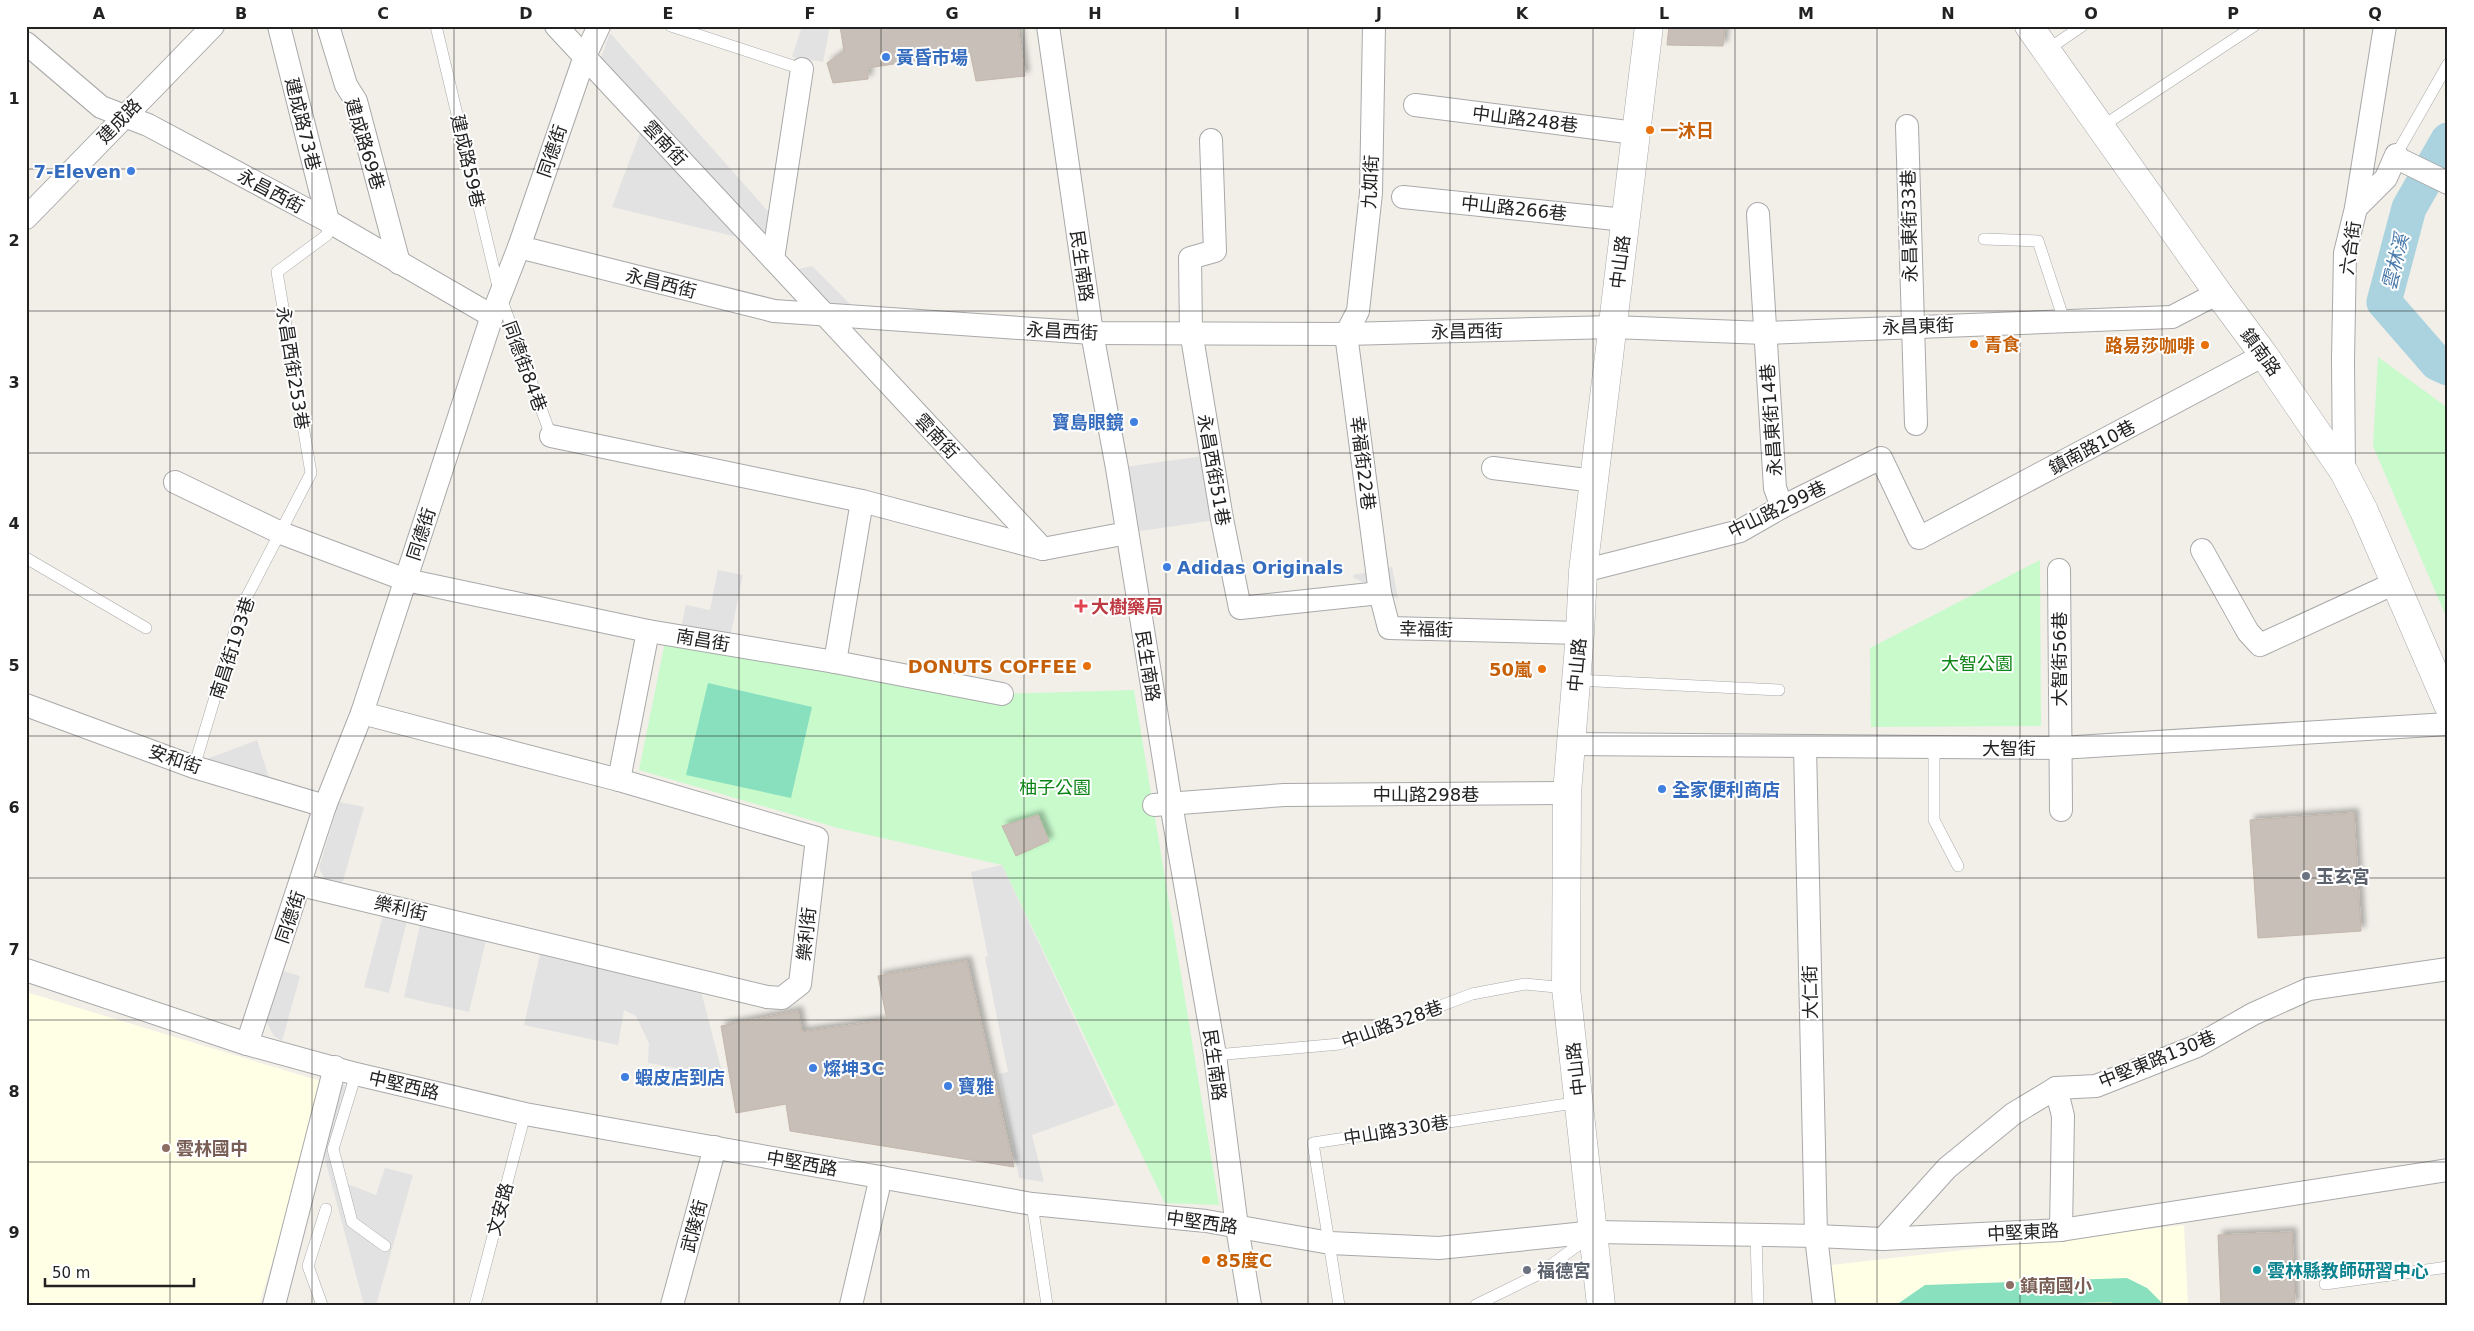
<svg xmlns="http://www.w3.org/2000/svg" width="2474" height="1331" viewBox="0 0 2474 1331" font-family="'DejaVu Sans','Noto Sans TC',sans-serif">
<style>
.education{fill:#ffffe5}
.grass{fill:#cdebb0}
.park{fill:#c8facc}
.pitch{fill:#88e0be}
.parking{fill:#e2e2e2}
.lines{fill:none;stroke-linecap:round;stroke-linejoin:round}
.river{stroke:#aad3df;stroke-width:35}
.building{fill:#c7bfb8;stroke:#c4b6ab;filter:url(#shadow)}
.service-casing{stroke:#a9a9a9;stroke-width:12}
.minor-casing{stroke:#a9a9a9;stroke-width:24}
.tertiary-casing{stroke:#a9a9a9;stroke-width:29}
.service{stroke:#fff;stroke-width:11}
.minor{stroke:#fff;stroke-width:22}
.tertiary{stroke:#fff;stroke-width:28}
.grid{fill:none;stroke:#222;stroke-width:1;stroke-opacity:0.55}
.shop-dot{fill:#3f7fe0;stroke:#fff;stroke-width:2}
.food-dot{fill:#e8710a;stroke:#fff;stroke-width:2}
.health-dot{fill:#e0444e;stroke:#fff;stroke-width:2}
.worship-dot{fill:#6b7280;stroke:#fff;stroke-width:2}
.education-dot{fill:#8d6e63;stroke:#fff;stroke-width:2}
.culture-dot{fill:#0f9aa8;stroke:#fff;stroke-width:2}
.labels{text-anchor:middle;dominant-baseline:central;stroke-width:4;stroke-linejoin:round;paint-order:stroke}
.shop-label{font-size:18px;font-weight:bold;fill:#366cbe;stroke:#fff;text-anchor:start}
.street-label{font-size:18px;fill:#222;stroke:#fff}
.food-label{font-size:18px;font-weight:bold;fill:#c56008;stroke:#fff;text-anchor:start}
.health-label{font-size:18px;font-weight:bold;fill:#be3a42;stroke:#fff;text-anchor:start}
.park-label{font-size:18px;fill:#0c8416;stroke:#fff}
.worship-label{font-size:18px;font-weight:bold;fill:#5b616d;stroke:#fff;text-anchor:start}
.education-label{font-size:18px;font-weight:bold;fill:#785e54;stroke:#fff;text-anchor:start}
.culture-label{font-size:18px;font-weight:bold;fill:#0d838f;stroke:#fff;text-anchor:start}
.water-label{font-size:19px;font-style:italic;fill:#4a7aab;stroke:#fff}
.neatline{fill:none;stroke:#222;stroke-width:2}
.grid-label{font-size:16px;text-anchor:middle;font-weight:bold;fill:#222}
</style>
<defs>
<filter id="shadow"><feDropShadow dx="4.5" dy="-4.5" stdDeviation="2.5" flood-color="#0004"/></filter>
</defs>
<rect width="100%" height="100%" fill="#f2efe9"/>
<!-- education -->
<g class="education">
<path d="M26,992L327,1083L259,1305H26Z"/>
<path d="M2184,1225L2188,1305H1835L1831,1265Z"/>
</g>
<!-- grass -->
<path class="grass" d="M2109,1302L2122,1305H2019Z"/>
<!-- park -->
<g class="park">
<path d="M2378,357L2448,408V621L2373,446Z"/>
<path d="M2040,560L2041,726L1871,727L1870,648Z"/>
<path d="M665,642L1002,694L1134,690L1219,1205L1165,1203L1002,865L838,828L639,770Z"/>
</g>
<!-- pitch -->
<g class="pitch">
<path d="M708,683L812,707L791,798L686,775Z"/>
<path d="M2127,1278L2147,1288L2164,1305H2122L2109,1302L2019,1305H1896L1925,1285Z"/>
</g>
<!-- parking -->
<g class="parking">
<path d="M802,26H830L823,62L792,57Z"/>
<path d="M610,33L774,218L770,248L601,58Z"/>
<path d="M641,131L746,239L612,207Z"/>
<path d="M812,266L858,312H828L790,271Z"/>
<path d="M1211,455L1222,519L1127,533L1117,468Z"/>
<path d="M1392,567L1398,599L1354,578L1353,575Z"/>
<path d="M718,570L743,575L729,642L680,632L686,605L710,610Z"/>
<path d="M257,740L271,784L199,762Z"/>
<path d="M339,802L364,807L342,884L325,880L319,868Z"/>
<path d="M1002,865L1115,1105L1032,1135L1044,1182L1019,1178L999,1074L1008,1072L985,957L988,956L971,872Z"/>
<path d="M383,915L407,921L389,993L364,987Z"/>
<path d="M420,925L486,940L469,1012L404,997Z"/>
<path d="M540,954L701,991L723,1076L648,1063L649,1043L636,1016L624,1010L618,1045L524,1025Z"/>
<path d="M280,970L300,976L282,1041L274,1036L266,1021Z"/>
<path d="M335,1083L356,1088L337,1154L345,1183L376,1195L385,1168L413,1175L376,1305H364L319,1137Z"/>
</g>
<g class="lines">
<!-- river -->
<path class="river" d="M2448,140L2409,208L2384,302L2437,363L2448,368"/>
</g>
<!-- building -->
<g class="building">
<path d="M840,26H1018L1025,76L976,81L970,52L868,68V79L833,83L827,63L844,51Z"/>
<path d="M1669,26H1725L1723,46L1667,45Z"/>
<path d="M2354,813L2361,931L2258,938L2250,820Z"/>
<path d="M1038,815L1049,841L1016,856L1002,826Z"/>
<path d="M967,961L1014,1167L790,1131L786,1104L736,1113L721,1026L798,1011L802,1032L887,1020L878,976Z"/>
<path d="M2292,1232L2295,1305H2221L2218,1235Z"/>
</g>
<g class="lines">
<defs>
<g id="service">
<path d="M436,26L500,295L551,436"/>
<path d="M671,26L802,69"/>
<path d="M2047,50L2082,26"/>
<path d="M2101,127L2254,26"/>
<path d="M2396,155L2448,64"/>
<path d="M1984,239L2038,241L2064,320"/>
<path d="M26,558L146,628"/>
<path d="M1576,680L1779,690"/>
<path d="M1934,747V820L1958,866"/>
<path d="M194,767L243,604L311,473L277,272L327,235L328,221"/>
<path d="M1215,1055L1340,1044L1472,994L1525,984L1566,988"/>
<path d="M356,1074L333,1149L352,1222L385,1246"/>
<path d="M1032,1204L1047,1305"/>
<path d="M1756,1235L1758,1305"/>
<path d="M2325,1284L2448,1267"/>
<path d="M322,1305L308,1266L326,1209"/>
<path d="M475,1305L525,1114"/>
<path d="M1339,1305L1313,1143L1580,1102"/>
<path d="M1476,1305L1539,1274L1589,1237"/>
</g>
<g id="minor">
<path d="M279,26L328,221"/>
<path d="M328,26L346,85L356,101L399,263"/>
<path d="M556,26L1043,549"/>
<path d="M1048,26L1092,333L1117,468L1171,804L1215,1055L1237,1227L1250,1305"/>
<path d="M1374,26L1371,193L1358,311L1346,334L1380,593"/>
<path d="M26,43L101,107L148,125L328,221L492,316"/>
<path d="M1415,105L1635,133"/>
<path d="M1907,126L1916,424"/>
<path d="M1211,140L1215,251L1190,258L1191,331L1222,519L1240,608L1380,593L1389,628L1580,633"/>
<path d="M1403,197L1625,220"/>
<path d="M2356,208L2386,178L2396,155L2401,160L2448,183"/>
<path d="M1758,214L1775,488L1782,507"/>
<path d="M26,218L213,26"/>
<path d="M519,247L774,311L1092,333L1346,334L1613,327L1765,333L2172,317L2218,293"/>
<path d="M773,259L802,69"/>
<path d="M551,436L862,501L1043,549L1127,533"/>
<path d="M1493,468L1594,481"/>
<path d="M2344,472L2343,360L2345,253L2356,208L2385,26"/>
<path d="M175,482L281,533L406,580L648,631L835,662L1002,694"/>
<path d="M2202,550L2248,632L2260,645L2395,583"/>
<path d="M2059,570L2061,810"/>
<path d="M1583,571L1740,531L1782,507L1881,458L1919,538L2264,355"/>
<path d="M835,662L862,501"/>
<path d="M26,705L194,767L325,806"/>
<path d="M1570,744L2060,748L2448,724"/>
<path d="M1805,747L1816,1236L1824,1305"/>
<path d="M619,780L648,631"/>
<path d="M1154,805L1284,795L1567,793"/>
<path d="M301,885L767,997L782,998L800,984L817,838L619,780L362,713"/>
<path d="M26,970L247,1044L356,1074L525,1114L1032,1204L1206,1221L1330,1243L1439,1248L1595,1232L1816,1236L1883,1239L2061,1230L2448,1170"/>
<path d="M247,1044L325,806L362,713L492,316L519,247L585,56L599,26"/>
<path d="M2056,1088L2063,1116L2061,1230"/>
<path d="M1883,1239L1947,1168L2013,1114L2056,1088L2096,1086L2197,1046L2253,1014L2309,989L2448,969"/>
<path d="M274,1305L335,1067"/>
<path d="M672,1305L715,1147"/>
<path d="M851,1305L881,1177"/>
</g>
<g id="tertiary">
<path d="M2029,26L2218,293L2264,355L2344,472L2364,511L2448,705"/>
<path d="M1601,1305L1566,988L1567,793L1580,633L1583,571L1649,26"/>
</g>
</defs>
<!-- service casing -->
<use href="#service" class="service-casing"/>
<!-- minor casing -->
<use href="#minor" class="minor-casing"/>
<!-- tertiary casing -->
<use href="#tertiary" class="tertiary-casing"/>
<!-- service -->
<use href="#service" class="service"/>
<!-- minor -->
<use href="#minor" class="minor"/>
<!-- tertiary -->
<use href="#tertiary" class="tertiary"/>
</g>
<!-- grid -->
<path class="grid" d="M170,26V1305M312,26V1305M454,26V1305M597,26V1305M739,26V1305M881,26V1305M1024,26V1305M1166,26V1305M1308,26V1305M1450,26V1305M1593,26V1305M1735,26V1305M1877,26V1305M2020,26V1305M2162,26V1305M2304,26V1305M26,169H2448M26,311H2448M26,453H2448M26,595H2448M26,736H2448M26,878H2448M26,1020H2448M26,1162H2448"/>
<!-- markers -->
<g class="shop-dot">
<circle cx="886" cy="57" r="5"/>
<circle cx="131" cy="171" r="5"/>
<circle cx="1134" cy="422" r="5"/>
<circle cx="1167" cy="567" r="5"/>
<circle cx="1662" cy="789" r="5"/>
<circle cx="813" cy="1068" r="5"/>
<circle cx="625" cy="1077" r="5"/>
<circle cx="948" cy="1086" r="5"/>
</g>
<g class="food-dot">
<circle cx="1650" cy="130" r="5"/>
<circle cx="1974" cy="344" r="5"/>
<circle cx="2205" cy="345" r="5"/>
<circle cx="1087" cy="666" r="5"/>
<circle cx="1542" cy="669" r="5"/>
<circle cx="1206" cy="1260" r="5"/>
</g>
<path class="health-dot" d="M1078.5 598.5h5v5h5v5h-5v5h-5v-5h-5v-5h5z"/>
<g class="worship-dot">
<circle cx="2306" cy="876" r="5"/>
<circle cx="1527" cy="1270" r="5"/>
</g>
<g class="education-dot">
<circle cx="166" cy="1148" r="5"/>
<circle cx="2010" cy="1285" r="5"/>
</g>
<circle class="culture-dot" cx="2257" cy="1270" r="5"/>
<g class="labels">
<!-- shop labels -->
<g class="shop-label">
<text x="896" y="57">黃昏市場</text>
<text x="121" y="171" text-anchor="end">7-Eleven</text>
<text x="1124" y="422" text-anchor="end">寶島眼鏡</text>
<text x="1177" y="567">Adidas Originals</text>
<text x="1672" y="789">全家便利商店</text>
<text x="823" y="1068">燦坤3C</text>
<text x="635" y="1077">蝦皮店到店</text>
<text x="958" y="1086">寶雅</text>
</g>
<!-- street labels -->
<g class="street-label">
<text transform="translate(1525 119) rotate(7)">中山路248巷</text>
<text transform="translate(119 121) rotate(-46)">建成路</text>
<text transform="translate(303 124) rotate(76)">建成路73巷</text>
<text transform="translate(665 143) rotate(47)">雲南街</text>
<text transform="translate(365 144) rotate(73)">建成路69巷</text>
<text transform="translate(552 151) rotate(-71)">同德街</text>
<text transform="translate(468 161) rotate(77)">建成路59巷</text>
<text transform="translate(1370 182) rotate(-87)">九如街</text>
<text transform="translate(271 191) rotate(28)">永昌西街</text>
<text transform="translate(1514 208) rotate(6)">中山路266巷</text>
<text transform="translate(1909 226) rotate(-91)">永昌東街33巷</text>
<text transform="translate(2350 248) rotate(-82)">六合街</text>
<text transform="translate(1620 262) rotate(-83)">中山路</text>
<text transform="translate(1082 266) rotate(82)">民生南路</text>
<text transform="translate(661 283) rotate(14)">永昌西街</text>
<text transform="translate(1918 326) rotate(-2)">永昌東街</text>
<text transform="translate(1062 331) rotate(3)">永昌西街</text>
<text transform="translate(1467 331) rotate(-1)">永昌西街</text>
<text transform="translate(2261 352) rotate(54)">鎮南路</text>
<text transform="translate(525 366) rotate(70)">同德街84巷</text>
<text transform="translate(293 368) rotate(81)">永昌西街253巷</text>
<text transform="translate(1771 420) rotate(-94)">永昌東街14巷</text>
<text transform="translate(937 436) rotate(47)">雲南街</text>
<text transform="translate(2092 447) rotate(-28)">鎮南路10巷</text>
<text transform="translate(1363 463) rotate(83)">幸福街22巷</text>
<text transform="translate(1214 470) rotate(80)">永昌西街51巷</text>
<text transform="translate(1777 509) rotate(-26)">中山路299巷</text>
<text transform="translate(421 534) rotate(-72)">同德街</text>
<text transform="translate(1426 629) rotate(1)">幸福街</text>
<text transform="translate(703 640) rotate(10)">南昌街</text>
<text transform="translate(232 648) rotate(-72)">南昌街193巷</text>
<text transform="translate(2059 659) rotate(-90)">大智街56巷</text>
<text transform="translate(1577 665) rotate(-85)">中山路</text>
<text transform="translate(1148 666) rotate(81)">民生南路</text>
<text x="2009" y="748">大智街</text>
<text transform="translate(175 759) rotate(19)">安和街</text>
<text x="1426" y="794">中山路298巷</text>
<text transform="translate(401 908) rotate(13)">樂利街</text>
<text transform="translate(290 917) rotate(-71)">同德街</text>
<text transform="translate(806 934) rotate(-84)">樂利街</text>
<text transform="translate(1810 992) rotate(-91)">大仁街</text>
<text transform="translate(1392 1024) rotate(-20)">中山路328巷</text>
<text transform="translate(2157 1059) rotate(-22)">中堅東路130巷</text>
<text transform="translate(1215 1065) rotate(82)">民生南路</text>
<text transform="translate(1576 1069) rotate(-97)">中山路</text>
<text transform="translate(404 1085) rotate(13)">中堅西路</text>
<text transform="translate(1396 1130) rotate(-9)">中山路330巷</text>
<text transform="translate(802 1163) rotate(10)">中堅西路</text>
<text transform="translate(500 1209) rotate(-75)">文安路</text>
<text transform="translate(1202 1222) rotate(8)">中堅西路</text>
<text transform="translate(694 1226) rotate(-75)">武陵街</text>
<text transform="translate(2023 1232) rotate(-3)">中堅東路</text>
</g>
<!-- food labels -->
<g class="food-label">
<text x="1660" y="130">一沐日</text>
<text x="1984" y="344">青食</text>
<text x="2195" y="345" text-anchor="end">路易莎咖啡</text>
<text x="1077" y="666" text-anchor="end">DONUTS COFFEE</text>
<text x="1532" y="669" text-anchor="end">50嵐</text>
<text x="1216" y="1260">85度C</text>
</g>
<!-- health labels -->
<g class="health-label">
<text x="1091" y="606">大樹藥局</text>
</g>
<!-- park labels -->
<g class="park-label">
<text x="1977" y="663">大智公園</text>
<text x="1055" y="787">柚子公園</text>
</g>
<!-- worship labels -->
<g class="worship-label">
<text x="2316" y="876">玉玄宮</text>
<text x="1537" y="1270">福德宮</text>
</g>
<!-- education labels -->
<g class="education-label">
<text x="176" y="1148">雲林國中</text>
<text x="2020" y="1285">鎮南國小</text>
</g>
<!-- culture labels -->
<g class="culture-label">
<text x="2267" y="1270">雲林縣教師研習中心</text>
</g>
<!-- water labels -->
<g class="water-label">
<text transform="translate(2395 262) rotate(-76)">雲林溪</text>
</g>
</g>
<!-- border -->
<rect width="2474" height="1331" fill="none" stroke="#ffffff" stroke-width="55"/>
<!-- scale -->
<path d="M45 1278v8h149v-8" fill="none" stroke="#222222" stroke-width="2.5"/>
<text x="52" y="1278" font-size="15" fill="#222222" stroke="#ffffff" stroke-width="4" paint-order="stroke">50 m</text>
<rect x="28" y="28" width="2418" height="1276" class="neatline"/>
<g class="grid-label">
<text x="99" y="19">A</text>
<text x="241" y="19">B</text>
<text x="383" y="19">C</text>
<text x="526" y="19">D</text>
<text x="668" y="19">E</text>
<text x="810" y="19">F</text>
<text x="952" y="19">G</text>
<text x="1095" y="19">H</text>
<text x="1237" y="19">I</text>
<text x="1379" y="19">J</text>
<text x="1522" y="19">K</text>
<text x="1664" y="19">L</text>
<text x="1806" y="19">M</text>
<text x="1948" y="19">N</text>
<text x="2091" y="19">O</text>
<text x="2233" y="19">P</text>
<text x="2375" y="19">Q</text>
<text x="14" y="104">1</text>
<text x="14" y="246">2</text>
<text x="14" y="388">3</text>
<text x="14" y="529">4</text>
<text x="14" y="671">5</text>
<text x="14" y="813">6</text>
<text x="14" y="955">7</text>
<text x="14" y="1097">8</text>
<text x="14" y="1238">9</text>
</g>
</svg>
